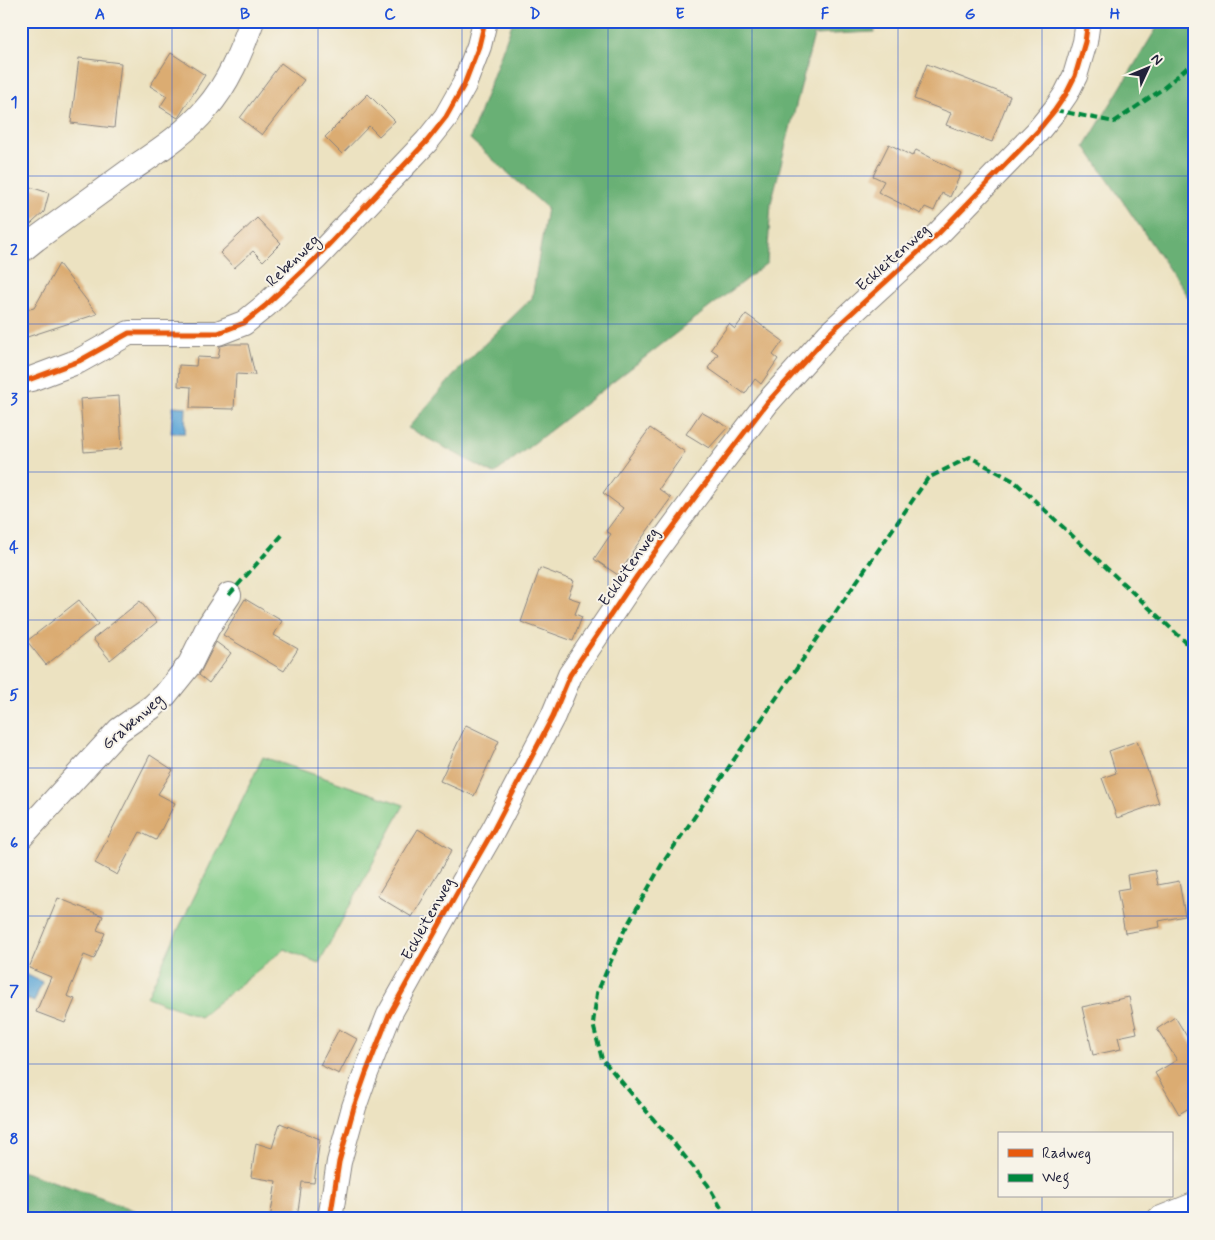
<svg xmlns="http://www.w3.org/2000/svg" width="1215" height="1240" viewBox="0 0 1215 1240" font-family="Mynerve,sans-serif">
<style>
.green{fill:#82cc88;stroke:#527762}
.forest{fill:#69b074;stroke:#466958}
.water{fill:#61a8d7;stroke:#426589}
.building{fill:#dbac72}
.lines{fill:none;stroke-linecap:round;stroke-linejoin:round}
.minor-casing{stroke:#87827e;stroke-width:26}
.minor{stroke:#fff;stroke-width:24}
.quiet{stroke:#00873e;stroke-width:4;stroke-dasharray:8 4;stroke-linecap:butt}
.cycleway-casing{stroke:#f7f3e8;stroke-width:8}
.cycleway{stroke:#e8590c;stroke-width:5}
.grid{fill:none;stroke:#1d4ed8;stroke-width:1;stroke-opacity:0.55}
.labels{text-anchor:middle;dominant-baseline:central;stroke-width:4;stroke-linejoin:round;paint-order:stroke}
.street-label{font-size:16px;fill:#22223b;stroke:#f7f3e8}
.neatline{fill:none;stroke:#1d4ed8;stroke-width:2}
.grid-label{font-size:16px;text-anchor:middle;font-weight:bold;fill:#1d4ed8}
</style>
<rect width="100%" height="100%" fill="#f7f3e8"/>
<filter id="ink" filterUnits="userSpaceOnUse"><feTurbulence type="fractalNoise" baseFrequency=".02" numOctaves="2"/><feDisplacementMap in="SourceGraphic" scale="10" xChannelSelector="R" yChannelSelector="G"/><feConvolveMatrix kernelMatrix="1 2 1 2 8 2 1 2 1" color-interpolation-filters="sRGB"/></filter>
<filter id="wash" filterUnits="userSpaceOnUse"><feTurbulence type="fractalNoise" baseFrequency=".0096" numOctaves="4" result="noise"/><feDisplacementMap in="SourceGraphic" scale="20" xChannelSelector="R" yChannelSelector="G"/><feGaussianBlur stdDeviation="1.12" result="paint"/><feColorMatrix in="noise" values="0 0 0 0 0 0 0 0 0 0 0 0 0 0 0 0 0 1.4 0 .05"/><feComposite in="paint" operator="in"/></filter>
<g filter="url(#wash)">
<rect width="100%" height="100%" fill="#ece2c1"/>
<!-- green -->
<path class="green" d="M263,757L404,805L319,963L284,949L200,1017L147,997L175,936Z"/>
<!-- forest -->
<g class="forest">
<path d="M513,21H879L874,32L814,35L771,203L767,263L494,474L408,428L461,367L532,298L547,208L470,139Z"/>
<path d="M1161,21H1194V306L1085,146Z"/>
<path d="M21,1171L70,1187L158,1219H21Z"/>
</g>
<!-- water -->
<g class="water">
<path d="M173,406L186,407L185,433H171Z"/>
<path d="M21,972L42,982L34,1002L21,996Z"/>
</g>
<g id="blocks">
<!-- building -->
<g class="building">
<path d="M171,53L205,75L178,118L160,107L167,96L150,86Z"/>
<path d="M79,58L121,63L114,128L71,123Z"/>
<path d="M281,63L304,80L262,135L240,118Z"/>
<path d="M927,64L1010,96L992,142L946,125L951,113L914,99Z"/>
<path d="M368,94L395,121L379,136L369,126L342,154L325,137Z"/>
<path d="M889,144L912,156L916,150L961,173L950,197L942,193L934,211L925,207L921,214L878,192L884,181L873,176Z"/>
<path d="M21,184L49,193L44,212L21,233Z"/>
<path d="M257,218L281,243L263,261L253,251L234,268L220,253Z"/>
<path d="M59,264L97,314L21,339V311L34,308Z"/>
<path d="M746,314L783,341L773,355L778,359L761,384L755,379L745,394L708,368L718,354L711,349L729,324L735,329Z"/>
<path d="M229,344H248L255,375L236,374L234,409L190,408L191,387L178,386L179,365L196,366L197,357L218,358L220,346Z"/>
<path d="M119,396L122,449L84,452L80,399Z"/>
<path d="M701,412L728,427L709,448L686,434Z"/>
<path d="M650,428L685,452L659,489L671,498L632,552L633,553L618,575L594,559L611,534L606,531L623,508L603,493Z"/>
<path d="M540,568L574,581L568,597L580,601L575,614L582,617L573,641L521,622Z"/>
<path d="M245,599L282,621L274,635L298,649L284,671L223,635Z"/>
<path d="M79,600L98,624L46,665L27,641Z"/>
<path d="M140,601L157,622L110,660L93,639Z"/>
<path d="M216,642L231,653L209,683L199,675Z"/>
<path d="M466,725L499,741L474,796L440,781Z"/>
<path d="M1137,741L1159,803L1117,818L1102,778L1116,773L1109,751Z"/>
<path d="M150,755L173,770L158,794L175,803L156,840L140,832L117,875L95,863Z"/>
<path d="M418,829L452,850L412,917L377,896Z"/>
<path d="M1155,870L1158,885L1179,881L1185,916L1159,921L1160,927L1125,933L1117,890L1129,888L1127,875Z"/>
<path d="M58,898L103,916L97,930L105,933L94,959L84,955L67,996L75,999L65,1023L36,1012L51,977L29,968Z"/>
<path d="M1129,997L1137,1033L1118,1037L1121,1049L1093,1055L1082,1007Z"/>
<path d="M1175,1017L1194,1048V1105L1179,1114L1155,1073L1177,1060L1157,1029Z"/>
<path d="M339,1029L357,1039L339,1074L320,1065Z"/>
<path d="M280,1123L320,1139L314,1183L302,1182L297,1219H270L276,1181L251,1177L256,1143L272,1148Z"/>
</g>
</g>
</g>
<g filter="url(#ink)">
<use href="#blocks" fill-opacity="0" stroke="#87827e" stroke-width="1"/>
<g class="lines">
<defs>
<g id="minor">
<path d="M21,251L36,239C68,216 100,192 132,169C158,151 186,133 206,109C228,84 241,52 252,21"/>
<path d="M21,381L31,379L79,361L129,333H218L244,323L265,306L316,258L427,141L446,117L464,85L479,46L485,21"/>
<path d="M21,837L119,730L152,707L165,695L190,664L208,627L229,595"/>
<path d="M330,1219L339,1162L354,1107L366,1073L389,1015L456,895L494,829L553,716L570,675L637,576L699,492L767,403L830,333L938,234L1037,132L1055,110L1066,94L1075,76L1085,42L1088,21"/>
<path d="M1159,1219L1194,1205"/>
</g>
</defs>
<!-- minor casing -->
<use href="#minor" class="minor-casing"/>
<!-- minor -->
<use href="#minor" class="minor"/>
<!-- quiet -->
<g class="quiet">
<path d="M1055,110L1114,122L1161,90L1194,62"/>
<path d="M229,595L284,533"/>
<path d="M725,1219V1215L708,1185L672,1141L602,1059L593,1024L597,993L624,931L662,864L928,478L970,457L1014,481L1194,650"/>
</g>
<defs>
<g id="cycleway">
<path d="M21,381L31,379L79,361L129,333H218L244,323L265,306L316,258L427,141L446,117L464,85L479,46L485,21"/>
<path d="M330,1219L339,1162L354,1107L366,1073L389,1015L456,895L494,829L553,716L570,675L637,576L699,492L767,403L830,333L938,234L1037,132L1055,110L1066,94L1075,76L1085,42L1088,21"/>
</g>
</defs>
<!-- cycleway casing -->
<use href="#cycleway" class="cycleway-casing"/>
<!-- cycleway -->
<use href="#cycleway" class="cycleway"/>
</g>
</g>
<!-- grid -->
<path class="grid" d="M172,21V1219M318,21V1219M462,21V1219M608,21V1219M752,21V1219M898,21V1219M1042,21V1134M21,176H1194M21,324H1194M21,472H1194M21,620H1194M21,768H1194M21,916H1194M21,1064H1194M1042,1196V1219"/>
<g class="labels">
<!-- street labels -->
<g class="street-label">
<text transform="translate(893 258) rotate(-42)">Eckleitenweg</text>
<text transform="translate(293 261) rotate(-44)">Rebenweg</text>
<text transform="translate(629 567) rotate(-55)">Eckleitenweg</text>
<text transform="translate(133 722) rotate(-41)">Grabenweg</text>
<text transform="translate(428 919) rotate(-61)">Eckleitenweg</text>
</g>
</g>
<!-- margin -->
<rect width="1215" height="1240" fill="none" stroke="#f7f3e8" stroke-width="55"/>
<!-- legend -->
<rect x="998" y="1132" width="175" height="65" fill="#f7f3e8" stroke="#a29fa3"/>
<rect x="1008" y="1149" width="25" height="8" fill="#e8590c" stroke="#a29fa3"/>
<text x="1042" y="1158" font-size="15" fill="#22223b">Radweg</text>
<rect x="1008" y="1174" width="25" height="8" fill="#00873e" stroke="#a29fa3"/>
<text x="1042" y="1182" font-size="15" fill="#22223b">Weg</text>
<!-- north arrow -->
<g transform="translate(1148 68) rotate(46)" stroke="#f7f3e8" stroke-width="4" paint-order="stroke">
<path d="M0-4L9 19L0 12L-9 19Z" fill="#22223b"/>
<text y="-8" font-size="14" font-weight="bold" text-anchor="middle" fill="#22223b">N</text>
</g>
<rect x="28" y="28" width="1160" height="1184" class="neatline"/>
<g class="grid-label">
<text x="100" y="19">A</text>
<text x="245" y="19">B</text>
<text x="390" y="19">C</text>
<text x="535" y="19">D</text>
<text x="680" y="19">E</text>
<text x="825" y="19">F</text>
<text x="970" y="19">G</text>
<text x="1115" y="19">H</text>
<text x="14" y="107">1</text>
<text x="14" y="255">2</text>
<text x="14" y="404">3</text>
<text x="14" y="552">4</text>
<text x="14" y="700">5</text>
<text x="14" y="848">6</text>
<text x="14" y="996">7</text>
<text x="14" y="1144">8</text>
</g>
</svg>
